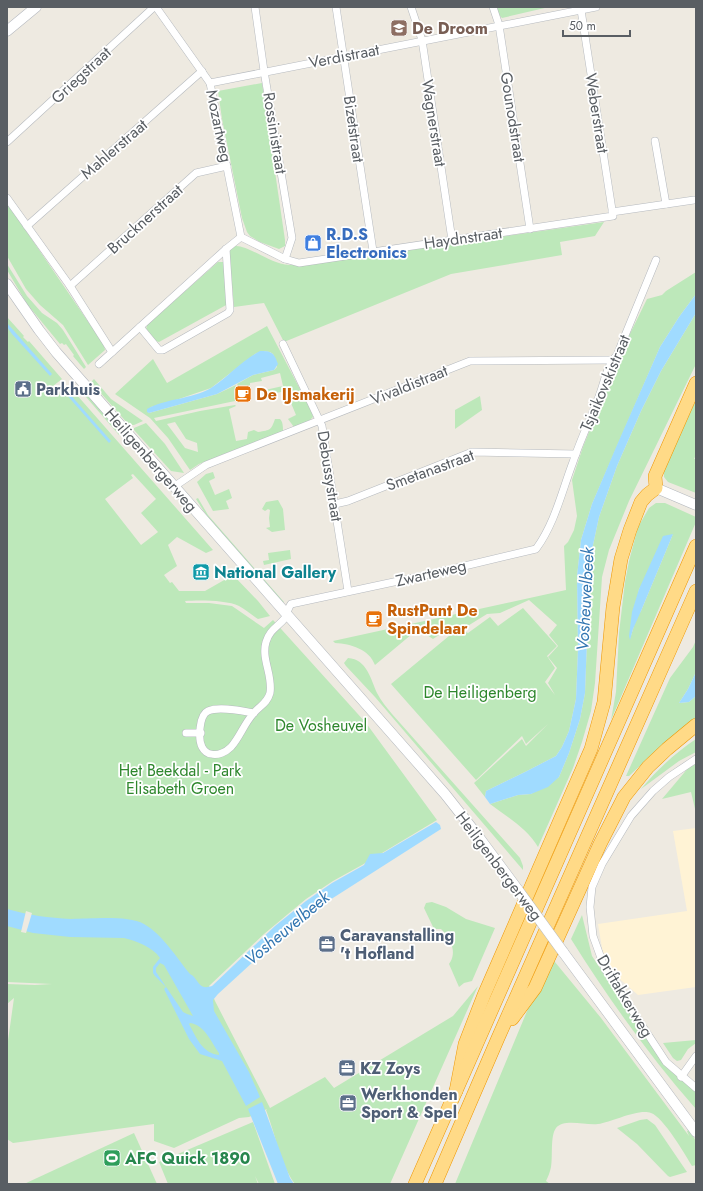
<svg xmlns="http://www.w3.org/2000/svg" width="703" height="1191" viewBox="0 0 703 1191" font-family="Jost,sans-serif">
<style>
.commercial{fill:#fff3d5}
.green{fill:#bde8ba;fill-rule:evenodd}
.water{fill:#a0dbff;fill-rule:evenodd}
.pier{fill:#eeeae1}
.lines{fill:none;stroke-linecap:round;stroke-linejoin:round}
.street-casing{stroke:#b6babf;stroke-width:8}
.secondary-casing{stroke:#b5b9bf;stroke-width:11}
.highway-casing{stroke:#ef9700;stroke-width:14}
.street{stroke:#fff;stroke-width:7}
.secondary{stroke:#fff;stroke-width:10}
.highway{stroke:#ffda87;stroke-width:13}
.secondary-bridge-casing{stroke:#b5b9bf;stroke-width:11;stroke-linecap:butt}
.secondary-bridge{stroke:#fff;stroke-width:10}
.labels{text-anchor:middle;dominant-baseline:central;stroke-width:3.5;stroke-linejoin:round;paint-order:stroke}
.education-label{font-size:16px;font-weight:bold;fill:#785e54;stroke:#fff;text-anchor:start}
.street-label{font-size:16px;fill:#595e63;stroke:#fff}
.shop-label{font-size:16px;font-weight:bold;fill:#366cbe;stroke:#fff;text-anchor:start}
.service-label{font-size:16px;font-weight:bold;fill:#4e5e75;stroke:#fff;text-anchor:start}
.food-label{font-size:16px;font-weight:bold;fill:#c56008;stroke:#fff;text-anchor:start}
.culture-label{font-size:16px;font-weight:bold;fill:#0d838f;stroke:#fff;text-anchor:start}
.park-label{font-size:16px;fill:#2e872d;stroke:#fff}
.leisure-label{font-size:16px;font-weight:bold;fill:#27864d;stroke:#fff;text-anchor:start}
.water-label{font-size:17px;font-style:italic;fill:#3276b1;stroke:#fff}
</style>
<rect width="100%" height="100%" fill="#eeeae1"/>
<!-- commercial -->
<path class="commercial" d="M696,828V987L638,995L614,974L603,954L598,924L687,911L673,831Z"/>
<!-- green -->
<g class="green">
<path d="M496,7H549L502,18L499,15Z"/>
<path d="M262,83L285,240V246L279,249L260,242L250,236L247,232L242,218L222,119L218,91Z"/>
<path d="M7,203L104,345L105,350L88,365L63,325L40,305L26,289L7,256Z"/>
<path d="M604,222L595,236L560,242L562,255L451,274L284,342L264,303L234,307L229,251L235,246C245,245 264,258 276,262C285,266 294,265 304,265Z"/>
<path d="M218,262H225L228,304L159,342L156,341L146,330L147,325Z"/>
<path d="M7,264L27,296L42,313L57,323L63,330L86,367L84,369L73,356L74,355L66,344L64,345L62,343L60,344L27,304L7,270Z"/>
<path d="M696,272V294L679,317L660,347L592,504L581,540L577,576L578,649L576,699L569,731L562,747L556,756L525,772L486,791L485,797L474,783L522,739L526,746L548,724L526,744L522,736L476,780L391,684L455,631L460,629L468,633L490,617L498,626L523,608L557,646L547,656L555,668L545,682L555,695L548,683L557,668L548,657L558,646L549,635L557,625L529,600L500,613L487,614L466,627L454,625L433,639L418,629L375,665C369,649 351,644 335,643L333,641L566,590L564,546L568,542L574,530L577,516L572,480L583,447L623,348L647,299L662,295L666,291Z"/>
<path d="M696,313V364L629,501L609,550L602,577L595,683L591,711L582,742L573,768L538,847C527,828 507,817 490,804L518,795L531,794L559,777L569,753L580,719L585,693L590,559L599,517L617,466L641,411L661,371Z"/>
<path d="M7,317L24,336L23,337L28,342L29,341L62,379L53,386L60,395L69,386L76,394L213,550L206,553L177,537L168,545L177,566L164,575L170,583L172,582L179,591H205L233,575L258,601L270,616L258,619C252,615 246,610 239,606C227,600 199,600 185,601L186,603H209L232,606L264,628L273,620L366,723L437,820L362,865L333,881L306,899L264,934L209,986L215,1001L270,1108L325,1077L334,1088L453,1016L478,986L390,1184H295C280,1164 275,1133 266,1110L267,1109L249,1117L239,1118L174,1148L154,1141V1124L13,1143L7,1139V1048L14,998L7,1004V984L35,985L52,984L7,982ZM133,474L156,499L141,513L158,532L141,545L105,499L133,478L131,475Z"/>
<path d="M267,326L312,412L313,417L309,421L294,427L288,419L296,415L286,391L266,395L265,390L283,386L280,373L261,378L262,381L250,383V385L240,389L237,384L253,375L274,370L277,367L273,354L270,352L262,351L255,354L211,388L176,400L151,407L147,411L149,413L217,394L236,385L234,391L235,401L154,418L156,421L200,411L235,405L236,406L229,409L236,441L247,439L248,432L254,430L258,432C271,430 271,430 275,419H280C283,422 283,427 283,431L199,464L190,470L168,438L150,418L115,394L153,359L167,383ZM175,422L186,439L197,443L198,452L185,448L167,424Z"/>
<path d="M94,379L111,399L143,421L134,425H129L91,382Z"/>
<path d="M82,389L121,433L119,435L80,390Z"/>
<path d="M480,396L482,410L455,429V410Z"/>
<path d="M696,400V455L694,459H696V493L668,482L664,477V470Z"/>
<path d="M146,423L165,444L184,473L171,471L134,430V428Z"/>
<path d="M213,472L215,478L209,481L215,495L229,489L232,498L226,501L229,509L213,511L197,482L206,474Z"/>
<path d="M198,498L208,515L284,602L282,603L210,521L196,499Z"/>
<path d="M278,500L283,509L285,530L272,532L266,528L270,527L269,518L270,510L268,509L265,511L262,509L266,502Z"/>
<path d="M656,503H665L696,517V522L611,720L616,692L619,633L625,582L629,561L638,527L649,508ZM673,534L641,611L636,619L630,639L639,589Z"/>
<path d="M290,550L291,559L264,565L263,561L269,560L268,553Z"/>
<path d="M696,640V672L688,689L679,703L689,702L696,696V719L659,748L629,776H626L670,678L693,647Z"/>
<path d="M348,658C367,659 371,680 377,693C381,701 387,708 392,714L520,858L523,866V870L375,697L346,666L344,663Z"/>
<path d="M696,739V752L679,761L641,789C657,770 675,753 696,739Z"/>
<path d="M696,764V813L691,792L662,799L689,767Z"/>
<path d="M432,902L446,907L466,919L495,928L472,981L464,983L459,987L449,964C458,952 450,938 441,929H434L424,908L426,903Z"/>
<path d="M582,915L592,956L664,1064L696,1092V1109C650,1057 608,998 571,939Z"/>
<path d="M550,956L601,1018L689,1136L687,1131L689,1130L696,1141V1165L692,1166C685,1154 663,1117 651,1113C639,1108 612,1122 598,1124C587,1126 564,1118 556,1128C550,1136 553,1157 551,1167C550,1172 548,1177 546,1181L550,1184H455Z"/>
<path d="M696,1040V1043L688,1049L681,1060L677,1061L673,1058L663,1043Z"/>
<path d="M647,1119L655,1125L687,1172L670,1177L668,1176L637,1144L617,1128L640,1120Z"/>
<path d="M253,1122L275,1184H259L255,1176L258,1184H168L159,1162Z"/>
<path d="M134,1133L157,1184H24Z"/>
</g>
<!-- water -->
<g class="water">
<path d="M696,294V313L661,371L641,411L617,466L599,517L590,559L585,693L580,719L569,753L559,777L548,787L531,794L518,795L490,804L485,797L486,791L525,772L556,756L562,747L569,731L576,699L578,649L577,576L581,540L592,504L617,445L660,347L679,317Z"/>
<path d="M7,323L52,374L50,376L12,334L7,327Z"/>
<path d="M260,351C271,351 274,352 278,364L274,370L253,375L217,394L149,413L147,412V409C164,399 192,399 211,388C228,377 241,361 260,351Z"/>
<path d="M66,392H68L111,441L109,443L66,394Z"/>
<path d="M673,534L641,611L633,629L630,640L629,636L632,612L639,589L663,536Z"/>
<path d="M696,672V696L689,702L679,703L688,689Z"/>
<path d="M436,822L440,825L441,829L300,919L218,994L213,1000L214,1011L249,1072L260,1097L246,1106L222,1061L200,1054L189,1039L164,989L166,987L155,976L153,973V967L160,958C153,947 136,941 124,938L70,937L33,933L7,926V909C28,915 49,918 71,919C90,919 128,915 144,924C163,935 176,957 190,974C199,978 197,991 212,986L275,926L306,901L332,883L364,865L370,854L383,853ZM160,963L164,965L193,1016L187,1014L183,1012L156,972V968ZM190,1023C205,1025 211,1042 219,1053V1055C202,1053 196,1037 189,1024Z"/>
<path d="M262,1102L290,1178L294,1184H278L248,1109Z"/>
</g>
<!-- pier -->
<path class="pier" d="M26,911L32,913L26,933L21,932Z"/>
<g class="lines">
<defs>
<g id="street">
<path d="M156,7L210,83L241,237"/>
<path d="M255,7L264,71L292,238L285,259"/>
<path d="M336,7L373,251"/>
<path d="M411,7L422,40L452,240"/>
<path d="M493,7L499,25L530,229"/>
<path d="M210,83L596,7"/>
<path d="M655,141L666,204"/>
<path d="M7,142L154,7"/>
<path d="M7,198L70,286L112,352"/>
<path d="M612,212L694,200"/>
<path d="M27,226L202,71"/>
<path d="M70,286L196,173L227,166"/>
<path d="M140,327L159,350H163L228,313L230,310L226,249"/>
<path d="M283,344L322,426L348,591"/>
<path d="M99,364L226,249L241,237L285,259L299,263L613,216L581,10"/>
<path d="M175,486L206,465L470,361L612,360"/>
<path d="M335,504L348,501L472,452L576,454"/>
<path d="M254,713C242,711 219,706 208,711C199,715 198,739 202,747C204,751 208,754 211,754C218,756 226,752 231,747C240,737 244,724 253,714C259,706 267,704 270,693C273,675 261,659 266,642C270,629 278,627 285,618C287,614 288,608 291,604L431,574L536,549C555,523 562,491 573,462C580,441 590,420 598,399C604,385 606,366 617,355L656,260"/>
<path d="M186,733H201"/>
<path d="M696,759L669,777L653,791L631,816L602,864L592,887L590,907L593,936L605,969L666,1062L696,1088"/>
<path d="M681,1077L696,1056"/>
</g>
<g id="secondary">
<path d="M7,31L36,7"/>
<path d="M7,284L39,330L56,352L445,794L475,832L518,890"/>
<path d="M656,488L696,505"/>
<path d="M563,952L696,1132"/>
</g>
<g id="highway">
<path d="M512,1019L535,988L600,844L624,797L648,767L667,749L696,725"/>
<path d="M456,1091L465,1044L484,995L591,749L604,702L613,607L621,559L630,530L641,502L647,495L656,488L655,476L696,383"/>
<path d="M415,1184L696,546"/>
<path d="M435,1184L498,1038L696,591"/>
</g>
</defs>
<!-- street casing -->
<use href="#street" class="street-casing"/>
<!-- secondary casing -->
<use href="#secondary" class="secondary-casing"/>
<!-- highway casing -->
<use href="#highway" class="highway-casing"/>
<!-- street -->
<use href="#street" class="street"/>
<!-- secondary -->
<use href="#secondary" class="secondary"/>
<!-- highway -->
<use href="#highway" class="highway"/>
<defs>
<path id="secondary-bridge" d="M518,890L563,952"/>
</defs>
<!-- secondary-bridge casing -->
<use href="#secondary-bridge" class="secondary-bridge-casing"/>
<!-- secondary-bridge -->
<use href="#secondary-bridge" class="secondary-bridge"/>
</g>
<!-- icons -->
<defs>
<symbol id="school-square" viewBox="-11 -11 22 22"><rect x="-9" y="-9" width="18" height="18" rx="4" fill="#8d6e63" stroke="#fff"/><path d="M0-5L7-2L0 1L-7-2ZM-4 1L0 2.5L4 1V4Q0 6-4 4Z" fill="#fff"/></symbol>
<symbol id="shop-square" viewBox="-11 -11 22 22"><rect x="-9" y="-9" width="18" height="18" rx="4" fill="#3f7fe0" stroke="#fff"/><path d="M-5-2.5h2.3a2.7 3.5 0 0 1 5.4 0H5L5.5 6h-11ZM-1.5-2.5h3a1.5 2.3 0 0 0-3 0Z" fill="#fff"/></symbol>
<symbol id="civic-square" viewBox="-11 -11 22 22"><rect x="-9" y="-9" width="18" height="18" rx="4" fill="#5c6f8a" stroke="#fff"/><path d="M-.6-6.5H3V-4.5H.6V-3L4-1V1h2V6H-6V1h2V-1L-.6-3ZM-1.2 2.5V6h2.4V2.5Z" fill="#fff"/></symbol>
<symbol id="cafe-square" viewBox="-11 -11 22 22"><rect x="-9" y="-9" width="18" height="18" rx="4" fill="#e8710a" stroke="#fff"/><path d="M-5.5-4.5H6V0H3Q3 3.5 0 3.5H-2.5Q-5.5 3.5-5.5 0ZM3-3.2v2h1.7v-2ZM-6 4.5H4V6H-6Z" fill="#fff"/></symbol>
<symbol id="museum-square" viewBox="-11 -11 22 22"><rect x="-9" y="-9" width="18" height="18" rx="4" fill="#0f9aa8" stroke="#fff"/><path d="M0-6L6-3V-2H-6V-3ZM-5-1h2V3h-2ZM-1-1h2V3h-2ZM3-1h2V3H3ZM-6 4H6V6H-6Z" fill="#fff"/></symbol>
<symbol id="office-square" viewBox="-11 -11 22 22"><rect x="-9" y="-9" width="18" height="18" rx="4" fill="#5c6f8a" stroke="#fff"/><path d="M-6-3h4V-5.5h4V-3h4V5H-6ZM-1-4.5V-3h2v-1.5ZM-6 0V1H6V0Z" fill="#fff"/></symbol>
<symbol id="stadium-square" viewBox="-11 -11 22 22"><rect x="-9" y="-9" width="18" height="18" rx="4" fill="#2e9e5b" stroke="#fff"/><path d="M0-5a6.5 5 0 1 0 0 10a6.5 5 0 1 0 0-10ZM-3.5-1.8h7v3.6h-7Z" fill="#fff"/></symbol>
</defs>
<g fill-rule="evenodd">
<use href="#school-square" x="389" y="18" width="20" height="20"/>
<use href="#shop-square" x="303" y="233" width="20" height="20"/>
<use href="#civic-square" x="13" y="379" width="20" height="20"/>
<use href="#cafe-square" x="233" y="384" width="20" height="20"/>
<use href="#museum-square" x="191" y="562" width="20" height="20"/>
<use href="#cafe-square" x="364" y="609" width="20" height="20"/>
<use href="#office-square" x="317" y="934" width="20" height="20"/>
<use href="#office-square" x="337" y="1058" width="20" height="20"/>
<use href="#office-square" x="338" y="1093" width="20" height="20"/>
<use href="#stadium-square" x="102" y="1148" width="20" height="20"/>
</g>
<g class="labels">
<!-- education labels -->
<g class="education-label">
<text x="412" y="28">De Droom</text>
</g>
<!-- street labels -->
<g class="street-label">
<text transform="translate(344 56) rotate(-11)">Verdistraat</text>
<text transform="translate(81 75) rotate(-43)">Griegstraat</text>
<text transform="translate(597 113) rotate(81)">Weberstraat</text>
<text transform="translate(513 117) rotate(81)">Gounodstraat</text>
<text transform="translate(434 123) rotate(81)">Wagnerstraat</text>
<text transform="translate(219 126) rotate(78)">Mozartweg</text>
<text transform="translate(354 129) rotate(82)">Bizetstraat</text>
<text transform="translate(275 133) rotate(81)">Rossinistraat</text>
<text transform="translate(114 149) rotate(-41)">Mahlerstraat</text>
<text transform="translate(145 219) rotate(-42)">Brucknerstraat</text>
<text transform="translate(463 238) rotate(-8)">Haydnstraat</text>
<text transform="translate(605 383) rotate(-67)">Tsjaikovskistraat</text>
<text transform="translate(409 385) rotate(-22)">Vivaldistraat</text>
<text transform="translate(151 460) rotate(49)">Heiligenbergerweg</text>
<text transform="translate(430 470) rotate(-20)">Smetanastraat</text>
<text transform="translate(330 476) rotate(81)">Debussystraat</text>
<text transform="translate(431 573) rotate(-13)">Zwarteweg</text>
<text transform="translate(499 866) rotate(53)">Heiligenbergerweg</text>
<text transform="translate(625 996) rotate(59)">Driftakkerweg</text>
</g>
<!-- shop labels -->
<g class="shop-label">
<text x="326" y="234">R.D.S<tspan x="326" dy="18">Electronics</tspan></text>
</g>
<!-- service labels -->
<g class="service-label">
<text x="36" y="389">Parkhuis</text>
<text x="340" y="935">Caravanstalling<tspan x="340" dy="18">'t Hofland</tspan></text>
<text x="360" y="1068">KZ Zoys</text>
<text x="361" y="1094">Werkhonden<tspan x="361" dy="18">Sport &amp; Spel</tspan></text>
</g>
<!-- food labels -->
<g class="food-label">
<text x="256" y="394">De IJsmakerij</text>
<text x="387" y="610">RustPunt De<tspan x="387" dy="18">Spindelaar</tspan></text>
</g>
<!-- culture labels -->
<g class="culture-label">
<text x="214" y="572">National Gallery</text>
</g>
<!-- park labels -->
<g class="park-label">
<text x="480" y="692">De Heiligenberg</text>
<text x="321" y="725">De Vosheuvel</text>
<text x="180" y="770">Het Beekdal - Park<tspan x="180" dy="18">Elisabeth Groen</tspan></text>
</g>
<!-- leisure labels -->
<g class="leisure-label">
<text x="125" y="1158">AFC Quick 1890</text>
</g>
<!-- water labels -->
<g class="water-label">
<text transform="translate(585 599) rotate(-87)">Vosheuvelbeek</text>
<text transform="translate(287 928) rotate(-40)">Vosheuvelbeek</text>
</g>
</g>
<!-- border -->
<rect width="703" height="1191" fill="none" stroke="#595e63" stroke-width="16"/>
<!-- scale -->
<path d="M563 30v6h67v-6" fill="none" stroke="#595e63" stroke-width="2"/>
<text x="569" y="30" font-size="12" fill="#595e63" stroke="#ffffff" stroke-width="3" paint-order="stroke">50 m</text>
</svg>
